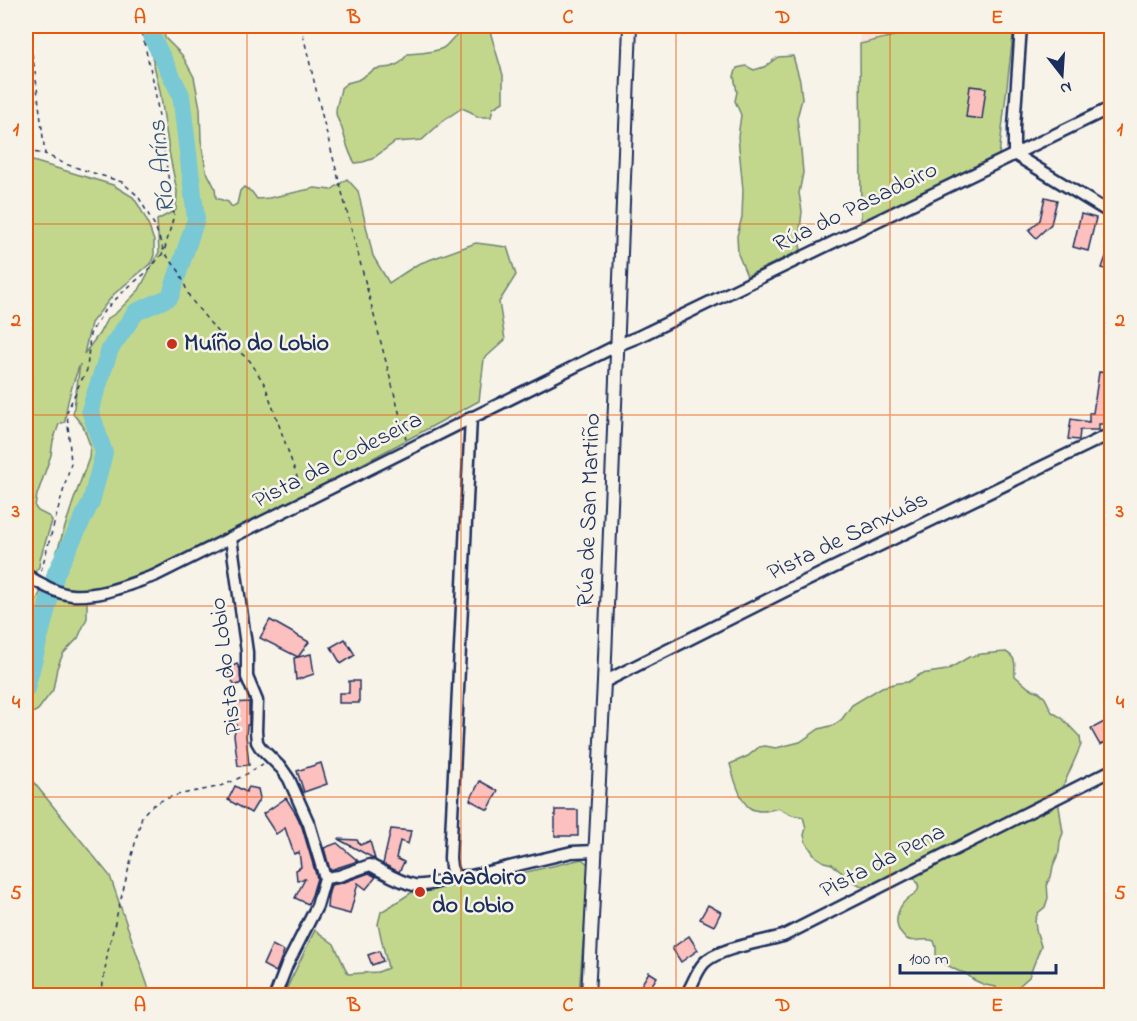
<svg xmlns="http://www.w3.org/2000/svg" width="1137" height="1021" viewBox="0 0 1137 1021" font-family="'Indie Flower',sans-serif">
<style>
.built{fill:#f8e4db}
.green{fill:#c3d78c;stroke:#6f8375;stroke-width:1.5}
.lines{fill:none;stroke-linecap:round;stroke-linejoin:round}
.river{stroke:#79c8d6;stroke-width:18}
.building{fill:#fcc0be;stroke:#1b2f5e;stroke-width:1.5}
.minor-casing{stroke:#1b2f5e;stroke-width:15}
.tertiary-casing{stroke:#1b2f5e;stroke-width:16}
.path{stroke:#1b2f5e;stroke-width:1.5;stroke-dasharray:4.5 4.5;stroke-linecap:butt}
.minor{stroke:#f7f3e8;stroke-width:10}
.tertiary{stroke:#f7f3e8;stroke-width:12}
.grid{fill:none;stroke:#e8590c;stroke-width:1.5;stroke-opacity:0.55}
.poi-dot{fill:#c8321e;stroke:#f7f3e8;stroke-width:2}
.labels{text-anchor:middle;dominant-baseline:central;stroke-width:5;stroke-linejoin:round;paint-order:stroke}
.street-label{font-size:24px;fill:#1b2f5e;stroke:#f7f3e8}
.poi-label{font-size:24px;font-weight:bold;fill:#1b2f5e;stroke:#f7f3e8;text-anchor:start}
.water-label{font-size:26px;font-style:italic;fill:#32557c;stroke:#f7f3e8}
.neatline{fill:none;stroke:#e8590c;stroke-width:2}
.grid-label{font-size:20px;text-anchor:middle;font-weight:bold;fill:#e8590c}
</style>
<rect width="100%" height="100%" fill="#f7f3e8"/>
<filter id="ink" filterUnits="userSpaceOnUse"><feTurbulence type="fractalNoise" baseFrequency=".0167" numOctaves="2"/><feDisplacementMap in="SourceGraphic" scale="12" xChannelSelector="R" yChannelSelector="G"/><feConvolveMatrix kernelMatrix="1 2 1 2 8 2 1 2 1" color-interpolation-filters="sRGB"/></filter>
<g filter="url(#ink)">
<!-- built -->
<path class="built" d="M860,26H935L860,44Z"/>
<!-- green -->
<g class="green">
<path d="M145,26H163L165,38L182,55L194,77L200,108L201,140L206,170L215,188L216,198L228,202L232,207L237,204L240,191L244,187L252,192L257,199L269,198L315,188L331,190L347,179L358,191L373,256L389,283L418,264L476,243L507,247L516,275L499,302L505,340L484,359L479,401L286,505L153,569L112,584L79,591L80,599L87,601V618L78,638L63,654L57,668L53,690L38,710L26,717V633L28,617L50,573L73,502L89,458L90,445L83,426L73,414L80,364C73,383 66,402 65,422L59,424L53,441L51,455L37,495L35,507L38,511L50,517L52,521L40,559L39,567L35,572L26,566V400L32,383C25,368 24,360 31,344L26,332V159L113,185L133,197L139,206L147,221L154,241V255L151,263L114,294L91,323L84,354L99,334L107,319L116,313L139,290L159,252L157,220L176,210L177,191L170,157L160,91Z"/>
<path d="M935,26H1014L999,155L861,222L860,44Z"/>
<path d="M472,28H489L503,75V102L493,108L491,117H477L471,112L462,108L444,120L422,140L395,142L372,159L363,162L355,163C347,151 346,139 341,126C339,121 336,118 336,112C336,105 340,96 341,88L347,83L358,80L375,69L392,67L400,63L408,54C420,53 432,53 443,48C448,45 450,41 454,37C459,33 466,30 472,28Z"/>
<path d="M793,56L800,81L802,99L797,118L801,150L803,173L799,193L802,211L799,240L801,250L747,276L738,254L737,236L742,217L743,190L738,137L741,115L735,101L737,92L734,76L737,68L746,66L754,70L764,67L778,57Z"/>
<path d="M1006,652C1018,659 1014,665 1015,676L1029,688L1039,692L1045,698L1052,712L1062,718L1080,737L1081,745L1078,752L1064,784L1057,793L1063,833L1060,841L1059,852L1053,866L1051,877L1047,883L1048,898L1045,907L1038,913L1035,920L1036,930L1041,946L1029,977L1019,986L1013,995H997L996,987L985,985L974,980L965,973L958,971L945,964L936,955V947L934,941C923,936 912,946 903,936C893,925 896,909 907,899C910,896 916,894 918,890C920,886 917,882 914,877L909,876L867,889L850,880L832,864L824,862L816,857L806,843L804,835L806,828L803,817L792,815L778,808C769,811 758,813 750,808C740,802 733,775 730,764L748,756L759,747L765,746L776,748L800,742L819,729L834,725L842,719L852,705L882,687L898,683L908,682L921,674L947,670L969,657L981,654Z"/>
<path d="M26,773L110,876L151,995H26Z"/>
<path d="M582,859L589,865L579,995L283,996L315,930L334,944L348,974L378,972L388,968L378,924L381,912L414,891L492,880Z"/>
</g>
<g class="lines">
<!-- river -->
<path class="river" d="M26,689L56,573L91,502L104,453L90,410L110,349L136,312L170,297L196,219L181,95L153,39L150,26"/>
</g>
<!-- building -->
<g class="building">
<path d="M970,86L986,88L982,119L966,117Z"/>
<path d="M1045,197L1057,200L1051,224L1036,238L1029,230L1040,220Z"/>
<path d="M1081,214L1096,218L1088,251L1073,247Z"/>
<path d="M1110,245H1112V272L1102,268Z"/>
<path d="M1099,372L1112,373V407L1109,406L1108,424H1099V430H1080L1079,440L1068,439L1071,419L1089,422V413H1093Z"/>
<path d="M270,620L309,642L298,657L260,638Z"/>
<path d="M345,639L355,655L341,664L331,647Z"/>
<path d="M311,654L314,674L296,680L294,658Z"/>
<path d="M237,664L240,669L241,683L235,686L226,669Z"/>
<path d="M349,681H359V703H339V693H349Z"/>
<path d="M249,702V725H247L246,735L249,765L238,766L234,735L236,725H230L231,703Z"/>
<path d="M1106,721L1108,725L1112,723V739L1100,745L1091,729Z"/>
<path d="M321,763L327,784L304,792L297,771Z"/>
<path d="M480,781L498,791L488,810L470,800Z"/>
<path d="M235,786L246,792L249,787L258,789L260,798L251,813L228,800Z"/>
<path d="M286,798L296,814L302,827L317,878L312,895L308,904L295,898L305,879L297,880L296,870L301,867L299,852L294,854L285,828L276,834L263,814Z"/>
<rect x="555" y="810" width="23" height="26"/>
<path d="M391,829L411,831L408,844L400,841L396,858L404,862L399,872L383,864Z"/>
<path d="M338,839L357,840L360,845L370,841L375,859Z"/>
<path d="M337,843L358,861L330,870L324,848Z"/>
<path d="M369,873L376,877L366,889L358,883L350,914L327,908L328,896L331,885L342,883Z"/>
<path d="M708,905L721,912L714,926L700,919Z"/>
<path d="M689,936L698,950L681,962L672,948Z"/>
<path d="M272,945L284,951L276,972L263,965Z"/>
<path d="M379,951L383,961L372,965L368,955Z"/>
<path d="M649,972L657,977L648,991L640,987Z"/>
</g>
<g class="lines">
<defs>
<g id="minor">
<path d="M1021,26L1014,127V154L1112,214"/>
<path d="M231,538L247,652V677L257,701L256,731L257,742L260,747L282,769L289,779L309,824L325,878L317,906L287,965L275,996"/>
<path d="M26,575C39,583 57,594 72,595C101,597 127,585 154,576L618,345L638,337L1112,107"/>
<path d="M604,682L783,592L1112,433"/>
<path d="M455,877L451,867L450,858L471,417"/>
<path d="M325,878L339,876L370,865C384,872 399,882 414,885C430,887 443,879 457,877C462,876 467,876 471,876L572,852L596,851"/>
<path d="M685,996C693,986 695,973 704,963C718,948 762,942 783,936L1112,770"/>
</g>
<path id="tertiary" d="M588,996L604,682L630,26"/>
</defs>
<!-- minor casing -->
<use href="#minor" class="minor-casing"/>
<!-- tertiary casing -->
<use href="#tertiary" class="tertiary-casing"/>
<!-- path -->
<g class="path">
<path d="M301,26L323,119L406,439"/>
<path d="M26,27L29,37L35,71L45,154L65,164L122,182L138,196L155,226L164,252L179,271L190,298L219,334L250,361L265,385L302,491"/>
<path d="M26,151L45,154"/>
<path d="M41,571L71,463L67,412L78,387L87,370L90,334L104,311L126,289L148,271L164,252L174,215L154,84L140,26"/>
<path d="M26,614L34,593"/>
<path d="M101,996L108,950L142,816C160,793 189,794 216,787C233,783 248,773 263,764"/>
</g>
<!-- minor -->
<use href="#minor" class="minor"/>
<!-- tertiary -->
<use href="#tertiary" class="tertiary"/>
</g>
</g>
<!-- grid -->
<path class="grid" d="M247,26V996M461,26V996M676,26V996M890,26V996M26,224H1112M26,415H1112M26,606H1112M26,797H1112"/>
<!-- markers -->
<g class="poi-dot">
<circle cx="172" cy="344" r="6"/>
<circle cx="420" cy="892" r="6"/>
</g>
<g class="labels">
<!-- street labels -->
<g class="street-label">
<text transform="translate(856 208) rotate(-26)">Rúa do Pasadoiro</text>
<text transform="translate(338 461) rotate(-27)">Pista da Codeseira</text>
<text transform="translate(590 510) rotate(-88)">Rúa de San Martiño</text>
<text transform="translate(848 537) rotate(-26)">Pista de Sanxuás</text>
<text transform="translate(227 666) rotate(-97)">Pista do Lobio</text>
<text transform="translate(883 862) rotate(-27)">Pista da Pena</text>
</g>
<!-- poi labels -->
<g class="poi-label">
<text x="184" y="344">Muíño do Lobio</text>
<text x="432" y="878">Lavadoiro<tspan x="432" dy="28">do Lobio</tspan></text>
</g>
<!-- water labels -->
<g class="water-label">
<text transform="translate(163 167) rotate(-96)">Río Aríns</text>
</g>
</g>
<!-- margin -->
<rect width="1137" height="1021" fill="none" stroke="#f7f3e8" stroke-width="66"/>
<!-- north arrow -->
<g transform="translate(1062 75) rotate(163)" stroke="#f7f3e8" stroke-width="4.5" paint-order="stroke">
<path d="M0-4.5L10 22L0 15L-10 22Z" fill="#1b2f5e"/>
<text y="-9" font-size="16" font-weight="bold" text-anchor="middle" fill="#1b2f5e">N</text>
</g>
<!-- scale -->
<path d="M900 964v9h156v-9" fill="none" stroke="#1b2f5e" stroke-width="3"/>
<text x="909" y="964" font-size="18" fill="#1b2f5e" stroke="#f7f3e8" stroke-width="4.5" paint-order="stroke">100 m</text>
<rect x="33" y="33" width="1071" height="955" class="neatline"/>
<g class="grid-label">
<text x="140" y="23">A</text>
<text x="354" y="23">B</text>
<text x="568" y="23">C</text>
<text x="783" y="23">D</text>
<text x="997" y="23">E</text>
<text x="16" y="135">1</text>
<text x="1120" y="135">1</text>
<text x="16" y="326">2</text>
<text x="1120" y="326">2</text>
<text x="16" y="517">3</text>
<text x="1120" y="517">3</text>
<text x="16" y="708">4</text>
<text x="1120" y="708">4</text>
<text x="16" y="899">5</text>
<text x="1120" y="899">5</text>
<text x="140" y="1011">A</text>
<text x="354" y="1011">B</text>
<text x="568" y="1011">C</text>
<text x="783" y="1011">D</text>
<text x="997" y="1011">E</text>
</g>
</svg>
